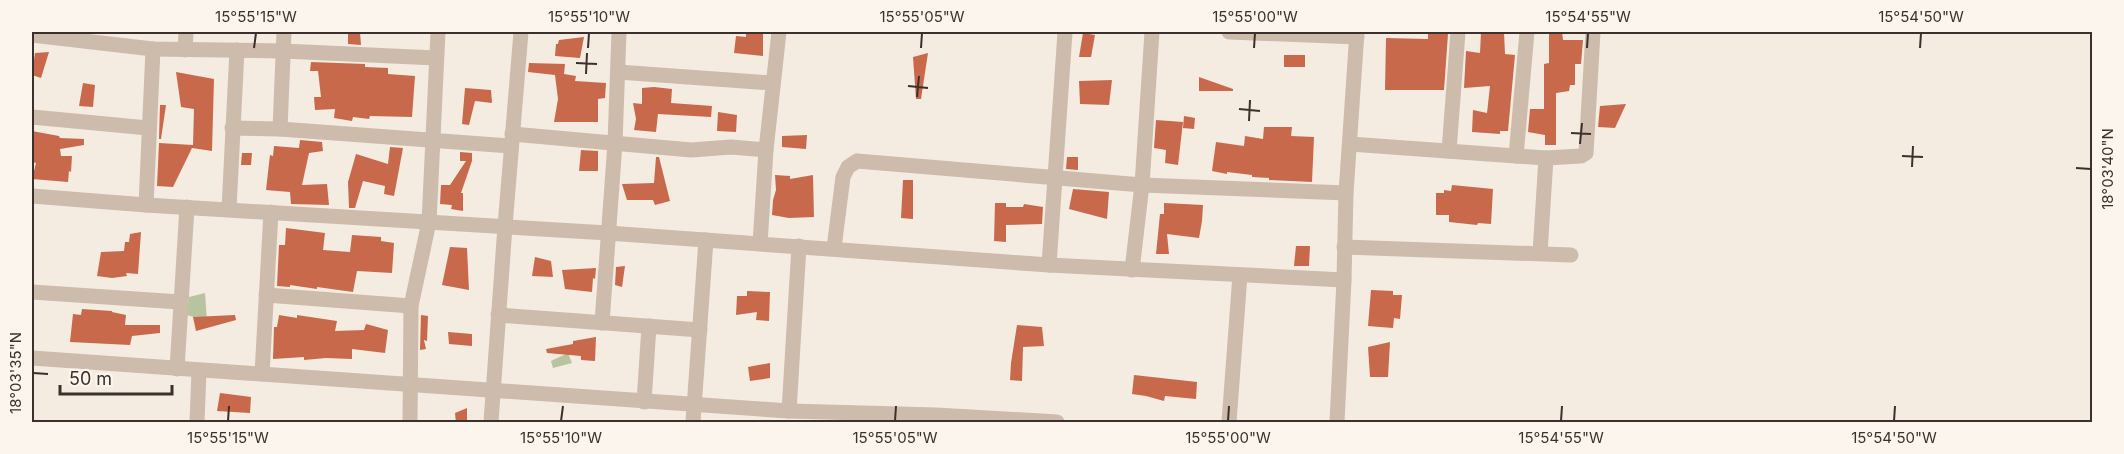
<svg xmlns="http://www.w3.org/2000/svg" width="2124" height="454" viewBox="0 0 2124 454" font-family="Inter,sans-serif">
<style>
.green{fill:#b8c4a0}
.building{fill:#c8694b}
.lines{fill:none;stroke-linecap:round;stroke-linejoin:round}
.minor{stroke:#cdbbac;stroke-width:15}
.ticks{fill:none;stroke:#3b302b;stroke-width:2}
.neatline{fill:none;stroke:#3b302b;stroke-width:2}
.ticks-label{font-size:15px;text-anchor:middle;fill:#3b302b}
</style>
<rect width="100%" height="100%" fill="#f4ebe1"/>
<!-- green -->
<g class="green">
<path d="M205,293L207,321L187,315L189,297Z"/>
<path d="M568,353L572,363L553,368L551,361Z"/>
</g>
<!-- building -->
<g class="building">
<path d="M348,32H360L361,45L348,44Z"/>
<path d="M746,32H763V56L734,53L736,36L746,37Z"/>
<path d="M1481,32H1504L1505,54L1515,55L1508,131H1500V134L1472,132L1473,110L1487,113L1490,86L1464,88L1466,51L1480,53Z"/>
<path d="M1549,32H1562L1563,40H1583L1581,64H1575V85H1570L1569,91L1556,93V145H1545V135L1528,132L1530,109H1544V64L1549,63Z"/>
<path d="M1083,33L1095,35L1091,57H1079Z"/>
<path d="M1428,34H1448L1444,90H1385L1386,38L1428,39Z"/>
<path d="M584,37L580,58L555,56L556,44H558L559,40Z"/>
<path d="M49,52L41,78L32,75L35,53Z"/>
<path d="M928,53L921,99H916L913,57Z"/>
<rect x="1284" y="55" width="21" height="12"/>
<path d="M311,62L365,64V67L388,68V74L415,76L412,117L370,116L369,119L353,117L352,121L334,118L335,109L315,110L314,97H321L318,71H310Z"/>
<path d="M529,63L565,64L564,74L576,76L575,81L606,83L605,98L598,99V122H554L558,99L555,75L528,72Z"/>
<path d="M176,72L214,79L212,151L192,148L173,187L157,186L159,143L193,145L194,109L181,107Z"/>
<path d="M1199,77L1233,89V91H1199Z"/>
<path d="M1112,80L1109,105L1080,104L1079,81Z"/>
<path d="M83,83L95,85L93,107L79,106Z"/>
<path d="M654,87L672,89L671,103L712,106L711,117L658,114L656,132L634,130L636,119L633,103L642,104V88Z"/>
<path d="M465,88L491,90L492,103L475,101L469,125L462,124Z"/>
<path d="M1626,104L1615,128L1598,127L1600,106Z"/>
<path d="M160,105H166L161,139H159Z"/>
<path d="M718,112L737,115L736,132L717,131Z"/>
<path d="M1184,116L1195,118L1194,129L1183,128Z"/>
<path d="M1156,120L1183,122L1178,165L1165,163L1166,150L1154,148Z"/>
<path d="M1264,127H1292L1291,136L1314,137L1312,182L1269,180V178L1252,177V175L1227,172V174L1212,171L1216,142L1244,146L1245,136L1263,139Z"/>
<path d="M32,131L59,136L60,138L84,139V145L60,149L61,156H72L71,172L69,171L68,182L32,179L36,163L32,162Z"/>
<path d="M807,135L806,149L782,147V136Z"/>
<path d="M300,140L322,142L323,151L309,153L302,185L327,184L329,205L291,204L290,192L266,190L270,155L273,156L274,146L299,148Z"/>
<path d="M390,147L403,148L394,196L384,194L385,186L363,181L355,208H349L348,182L356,154L388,164Z"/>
<path d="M581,150L598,151V171H579Z"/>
<path d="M460,152L472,153V161L461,193H463V211L451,209L452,205L440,204L441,185H450L466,161H460Z"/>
<path d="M242,153H252L251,165H241Z"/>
<path d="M656,157H659L670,201L655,205L653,200H627L622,184L654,183Z"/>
<path d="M1067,157H1078V170L1066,169Z"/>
<path d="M775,175L790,176V179L813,175L814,217L789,218L772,215L773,200L776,190Z"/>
<path d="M903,180H913V219L901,218Z"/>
<path d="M1452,185L1493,189L1491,224L1478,223L1477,225L1449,222V215H1436V193H1444V190L1451,191Z"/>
<path d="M1073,189L1109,192L1107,219L1069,209Z"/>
<path d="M995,203H1006V207H1023L1024,204L1043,207L1042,224L1006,225V242L994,241Z"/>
<path d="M1164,203L1203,205L1202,221L1199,238L1167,234L1169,254H1156L1160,214H1164Z"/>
<path d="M286,228L325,233L323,250L350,252L352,235L381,237V241L394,243L392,273L357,271L353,292L317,287V289L290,285V287L277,286L279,245H285Z"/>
<path d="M141,232L138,274L126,273L127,276L112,278L97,276L101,252L124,251L125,242H129L130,234Z"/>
<path d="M1296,246H1310L1309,266H1294Z"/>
<path d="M450,247L467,248L469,290L442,285Z"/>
<path d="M535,257L551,261L553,277L532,276Z"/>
<path d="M625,266L622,287L615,285L616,267Z"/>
<path d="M596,268L595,279L593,278L592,292L565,289L562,270Z"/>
<path d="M1371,290L1393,291V295H1402L1400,319L1394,318L1393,328L1368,326Z"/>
<path d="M747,291L770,292L769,321L756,320L757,312L736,315L737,296H747Z"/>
<path d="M82,309L112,311V312L126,315L125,325H160V333L132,336L130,345L70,342L73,314L81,315Z"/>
<path d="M235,315L236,320L196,331L193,317Z"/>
<path d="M279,315L297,318V315L337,321L335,331L364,330L366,324L388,330L385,353L352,349V359L326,358L304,360V357L273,359L274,327H277Z"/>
<path d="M421,315L428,316L427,341L424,340L426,349L420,350Z"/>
<path d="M1017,325L1042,327L1044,346L1023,347L1022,381L1010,380L1011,363Z"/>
<path d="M448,332L472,334V346L449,344Z"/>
<path d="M596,337L595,361L581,360V356L547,353L546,349L573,344V341Z"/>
<path d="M1390,342L1388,377H1370L1368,347Z"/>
<path d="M770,363V378L750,381L748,367Z"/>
<path d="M1134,375L1197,382L1196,399L1165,396L1164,401L1146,396L1132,394Z"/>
<path d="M220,393L251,397L250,413L217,411Z"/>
<path d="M467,408V423H456L455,413Z"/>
</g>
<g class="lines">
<!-- minor -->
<g class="minor">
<path d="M1229,32L1357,37"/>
<path d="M32,35L153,49L283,51L436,58"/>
<path d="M185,50L186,32"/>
<path d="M618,72L772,83"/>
<path d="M32,117L148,128"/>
<path d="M232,128L280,129L511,146"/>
<path d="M280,129L284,32"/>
<path d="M512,134L691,150L731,147L766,150"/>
<path d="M1350,144L1516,156L1546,158L1581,156L1586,153L1593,32"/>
<path d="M1449,151L1458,32"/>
<path d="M1516,156L1527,32"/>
<path d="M32,196L146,205L608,233L1049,265L1344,280"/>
<path d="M146,205L153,49"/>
<path d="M229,209L237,50"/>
<path d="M760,244L766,150L779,32"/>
<path d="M1344,247L1571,255"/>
<path d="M834,248L843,177L848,167L857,161L1142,185L1346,193"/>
<path d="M1540,253L1546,158"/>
<path d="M1049,265L1065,32"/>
<path d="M1132,270L1142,185L1152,32"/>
<path d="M32,292L180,302"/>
<path d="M266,295L411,306"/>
<path d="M498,315L700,330"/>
<path d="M602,323L615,143L619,32"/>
<path d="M32,358L789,411L936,415L1057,422"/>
<path d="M177,369L187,207"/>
<path d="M262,374L271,212"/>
<path d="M644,402L649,326"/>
<path d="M789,411L799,246"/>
<path d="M197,422L199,371"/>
<path d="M410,422L411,306L429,222L438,32"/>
<path d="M491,422L505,226L521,32"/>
<path d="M693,422L706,240"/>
<path d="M1229,422L1240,275"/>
<path d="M1337,422L1344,280L1346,193L1357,32"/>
</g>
</g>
<!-- ticks -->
<path class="ticks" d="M254,48L256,33M588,48L589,33M921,48L922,33M1254,48L1255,33M1587,48L1588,33M1920,48L1921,33M576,63L597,64M586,74L587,53M908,86L928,88M917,97L919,76M1239,109L1260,111M1249,121L1250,100M1571,133L1591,134M1580,144L1582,123M1902,156L1923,157M1912,167L1913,146M2076,168L2091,169M33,373L48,374M228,421L229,406M561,421L563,406M895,421L896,406M1228,421L1229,406M1561,421L1562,406M1894,421L1895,406"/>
<!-- border -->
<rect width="2124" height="454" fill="none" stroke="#fbf5ee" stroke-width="66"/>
<!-- scale -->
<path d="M60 385v9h112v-9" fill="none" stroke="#3b302b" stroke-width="3"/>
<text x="69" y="385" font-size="18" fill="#3b302b" stroke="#fbf5ee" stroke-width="4.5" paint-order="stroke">50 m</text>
<rect x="33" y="33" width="2058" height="388" class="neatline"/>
<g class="ticks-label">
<text x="256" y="22">15°55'15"W</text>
<text x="589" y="22">15°55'10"W</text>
<text x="922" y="22">15°55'05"W</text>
<text x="1255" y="22">15°55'00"W</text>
<text x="1588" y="22">15°54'55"W</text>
<text x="1921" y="22">15°54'50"W</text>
<text transform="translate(2108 169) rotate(-90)" y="5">18°03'40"N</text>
<text transform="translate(16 373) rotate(-90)" y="5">18°03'35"N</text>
<text x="228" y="443">15°55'15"W</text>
<text x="561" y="443">15°55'10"W</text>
<text x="895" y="443">15°55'05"W</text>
<text x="1228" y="443">15°55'00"W</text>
<text x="1561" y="443">15°54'55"W</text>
<text x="1894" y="443">15°54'50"W</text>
</g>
</svg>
